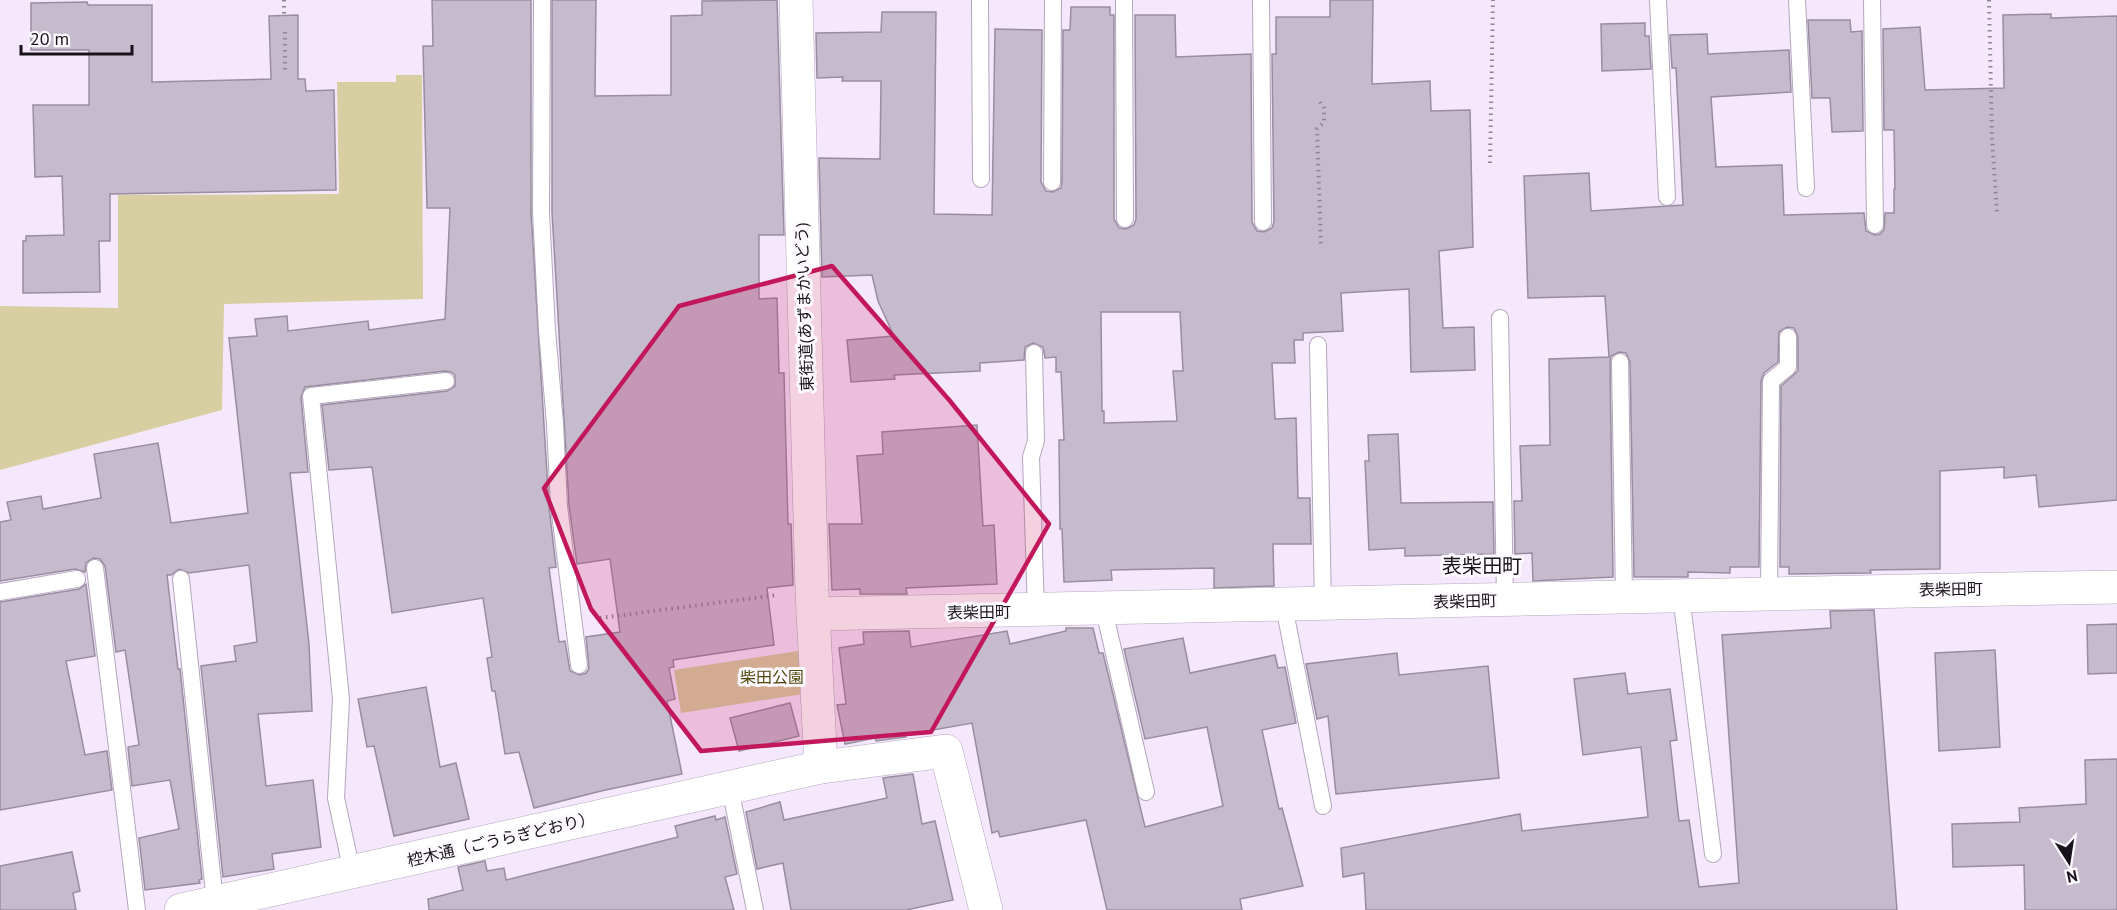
<svg xmlns="http://www.w3.org/2000/svg" width="2117" height="910" viewBox="0 0 2117 910" font-family="'PT Sans','Noto Sans JP',sans-serif">
<style>
.green{fill:#d7cfa1}
.building{fill:#c6bacd;stroke:#998da0;stroke-width:1.5;fill-rule:evenodd}
.lines{fill:none;stroke-linecap:round;stroke-linejoin:round}
.service-casing{stroke:#b3a7ba;stroke-width:18}
.minor-casing{stroke:#b3a7ba;stroke-width:34}
.path{stroke:#8f8694;stroke-width:4;stroke-dasharray:1.5 4.5;stroke-linecap:butt}
.service{stroke:#fff;stroke-width:16}
.minor{stroke:#fff;stroke-width:33}
.marked{fill:#c2185b;fill-opacity:0.2;stroke:#c2185b;stroke-width:4.5;stroke-linejoin:round}
.labels{text-anchor:middle;dominant-baseline:central;stroke-width:6;stroke-linejoin:round;paint-order:stroke}
.street-label{font-size:16px;fill:#18131a;stroke:#fcfafe}
.park-label{font-size:16px;fill:#52490f;stroke:#fcfafe}
.quarter-label{font-size:20px;fill:#18131a;stroke:#fcfafe}
</style>
<rect width="100%" height="100%" fill="#f5e8fc"/>
<!-- green -->
<g class="green">
<path d="M396,75H422L423,299L224,304L222,410L0,470V306L118,308V195L339,194L337,82H396Z"/>
<path d="M798,651L803,694L681,713L674,670Z"/>
</g>
<!-- building -->
<g class="building">
<path d="M432,0H531V212L549,507L556,567L549,568L559,642L565,641L570,671L580,675L586,673L589,669L586,637L620,632L610,559L577,564L569,505L552,212V0H596L595,96L671,95V16L702,15V1L777,0L784,235H759V299L777,298L779,373H784L788,524H791L793,585L767,588L774,645L673,660L674,667L669,668L675,699L667,701L682,774L601,791L534,808L519,752L505,754L495,691H492L487,658L492,657L483,598L392,613L372,467L329,470L322,405L447,391L455,386V375L451,372L445,371L305,387L301,397L308,472L290,473L309,644L312,711L258,714L266,786L313,780L321,847L272,854L274,869L223,877L201,666L236,661L234,646L257,642L249,565L189,573L179,569L171,575H167L178,669H180L202,879L199,880L200,883L145,890L139,838L179,829L170,780L132,786L128,747L139,745L125,650L116,652L105,566L100,559L93,558L86,563L85,572L75,569L0,581V522L11,520L7,502L41,496L43,509L101,498L94,454L158,443L171,523L248,513L229,338L257,336L255,319L287,316L288,331L368,321L369,330L445,319L450,208H427L423,46H433Z"/>
<path d="M1330,0H1373L1372,84L1430,81L1431,111L1470,110L1473,247L1439,251L1443,328L1474,327L1475,370L1411,372L1409,289L1341,293L1343,331L1303,333V340H1294L1295,363H1272L1275,419L1296,418L1298,498H1310L1311,544H1273L1274,586L1214,588V568L1111,570L1112,580L1064,582L1062,529H1060L1059,440H1064L1061,372H1056V357L1045,358L1043,347L1033,343L1025,347L1024,360L980,363V371L894,375L895,379L851,382L847,340L894,336L878,301L872,275L822,277L819,158L880,159L881,81H842L843,77L817,78L816,33L881,32L882,12H936L934,214L992,215L995,29L1042,30L1041,182L1046,191L1053,192L1061,188L1062,182L1063,30H1070L1071,7H1110V15H1114V219L1119,228L1126,229L1134,225L1136,219L1135,15H1175L1176,57L1251,54L1252,222L1257,231L1264,232L1272,228L1274,222L1272,54H1276V17H1330ZM1101,312H1180L1183,371H1173L1177,421L1104,423V411H1102Z"/>
<path d="M87,2L88,5H152V82L271,79L269,16L298,15V79H305L306,91L334,90L336,190L110,194V241H99L100,292L23,293V241H26V236L64,235L62,176L35,177L33,105H89V50H31V3Z"/>
<path d="M2051,14V18L2117,16V500L2039,507L2036,475L2004,478V467L1940,471V569L1870,570L1871,573L1789,574V567H1780L1781,386L1798,371V337L1794,328L1787,327L1779,332L1778,362L1764,373L1761,381L1759,567H1730V573L1688,572V577H1634L1630,362L1626,353L1619,352L1611,356L1610,362L1613,577L1533,581L1532,553L1515,554L1514,501H1522L1520,446L1550,445L1549,359L1609,357L1605,296L1528,298L1524,176L1589,173L1591,211L1683,205L1676,68H1672L1670,35L1707,34L1708,54L1789,50L1791,92L1711,97L1716,167L1782,165L1784,215L1864,213L1866,231L1875,235L1880,234L1884,230L1885,213H1894V189H1895L1894,130H1884L1883,29L1920,27L1925,90L2004,88L2003,15Z"/>
<path d="M1808,20H1850L1851,32L1862,31L1863,131L1832,132L1830,98H1812Z"/>
<path d="M1645,23V36H1649L1651,69L1602,71L1601,24Z"/>
<path d="M977,425L983,526L994,525L997,584L906,588L907,594H860V589L832,590L829,524H862L857,456L883,454L882,432Z"/>
<path d="M1398,434L1401,503L1493,502L1494,554L1405,556V548L1369,550L1365,461H1369L1368,435Z"/>
<path d="M86,584L95,656L66,661L85,755L107,751L112,790L0,810V602L79,589Z"/>
<path d="M1874,610L1897,910H1366L1364,873L1343,877L1341,848L1520,814L1522,831L1648,817L1641,747L1583,755L1574,679L1625,673L1628,694L1670,689L1677,740L1670,741L1679,821L1689,820L1699,887L1739,883L1722,635L1831,628L1830,611Z"/>
<path d="M2117,624V673L2088,674L2087,625Z"/>
<path d="M1066,628H1093L1099,653H1103L1145,827L1223,806L1207,727L1145,739L1124,649L1183,638L1190,673L1275,655L1278,668L1285,667L1296,723L1262,730L1279,809L1282,808L1303,886L1240,899L1242,910H1107L1086,820L1000,837L998,831L992,833L972,723L905,735L906,737L876,741L875,738L845,744L837,705L846,704L839,648L864,644L863,632L909,631L911,647L1007,631L1010,644L1066,631Z"/>
<path d="M1995,650L2000,747L1939,751L1935,653Z"/>
<path d="M1397,653L1399,675L1488,666L1499,778L1336,794L1328,716L1317,719L1306,664Z"/>
<path d="M426,687L440,767L456,763L469,819L394,836L374,746L367,747L358,699Z"/>
<path d="M790,703L799,736L739,751L730,718Z"/>
<path d="M2117,759V910H2025L2024,865L1953,867L1952,824L2020,822L2019,808L2086,804L2085,760Z"/>
<path d="M913,774L922,824L935,821L953,900L906,910H791L783,863L757,869L746,812L780,802L784,820L887,798L883,778Z"/>
<path d="M715,816L716,820L725,817L737,874L725,877L734,910H429L428,899L463,890L458,867L485,861L487,871L504,868L506,880L678,837L675,826Z"/>
<path d="M72,852L80,891L73,893L76,910H0V866Z"/>
</g>
<g class="lines">
<defs>
<g id="service">
<path d="M542,0L541,212L547,330L555,424L559,506L579,665"/>
<path d="M980,0L981,179"/>
<path d="M1124,0L1125,219"/>
<path d="M1261,0L1263,222"/>
<path d="M1658,0L1667,197"/>
<path d="M1797,0L1806,188"/>
<path d="M1872,0L1875,225"/>
<path d="M1052,182L1053,0"/>
<path d="M1500,318L1505,599"/>
<path d="M1318,345L1323,605"/>
<path d="M1034,353L1036,441L1031,457L1036,611"/>
<path d="M1620,362L1624,596"/>
<path d="M95,568L137,910"/>
<path d="M181,579L215,902"/>
<path d="M0,592L77,579"/>
<path d="M1769,593L1771,381L1788,367V337"/>
<path d="M1681,595L1713,854"/>
<path d="M1284,606L1323,806"/>
<path d="M1104,610L1146,792"/>
<path d="M730,788L755,910"/>
<path d="M352,872L336,798L341,699L311,396L446,381"/>
</g>
<g id="minor">
<path d="M796,0L812,591L821,767"/>
<path d="M813,614C1247,608 1682,594 2117,587"/>
<path d="M181,910L821,767L946,751L986,910"/>
</g>
</defs>
<!-- service casing -->
<use href="#service" class="service-casing"/>
<!-- minor casing -->
<use href="#minor" class="minor-casing"/>
<!-- path -->
<g class="path">
<path d="M284,0V16"/>
<path d="M1989,0L1992,138L1997,213"/>
<path d="M285,32V73"/>
<path d="M1320,102L1324,108V122L1317,129L1321,245"/>
<path d="M1490,163L1493,0"/>
<path d="M600,618L777,595"/>
</g>
<!-- service -->
<use href="#service" class="service"/>
<!-- minor -->
<use href="#minor" class="minor"/>
</g>
<!-- marked area -->
<path class="marked" d="M832,266L950,401L1049,524L931,732L701,751L591,609L544,488L679,306Z"/>
<g class="labels">
<!-- street labels -->
<g class="street-label">
<text transform="translate(804 307) rotate(-92)">東街道(あずまかいどう)</text>
<text transform="translate(1951 589) rotate(-1)">表柴田町</text>
<text transform="translate(1465 601) rotate(-2)">表柴田町</text>
<text transform="translate(979 612) rotate(-1)">表柴田町</text>
<text transform="translate(501 839) rotate(-13)">椌木通（ごうらぎどおり）</text>
</g>
<!-- park labels -->
<g class="park-label">
<text x="772" y="677">柴田公園</text>
</g>
<!-- quarter labels -->
<g class="quarter-label">
<text x="1482" y="566">表柴田町</text>
</g>
</g>
<!-- north arrow -->
<g transform="translate(2069 862) rotate(168)" stroke="#fcfafe" stroke-width="4.5" paint-order="stroke">
<path d="M0-4.5L10 22L0 15L-10 22Z" fill="#18131a"/>
<text y="-9" font-size="16" font-weight="bold" text-anchor="middle" fill="#18131a">N</text>
</g>
<!-- scale -->
<path d="M21 45v9h111v-9" fill="none" stroke="#18131a" stroke-width="3"/>
<text x="30" y="45" font-size="18" fill="#18131a" stroke="#fcfafe" stroke-width="4.5" paint-order="stroke">20 m</text>
</svg>
